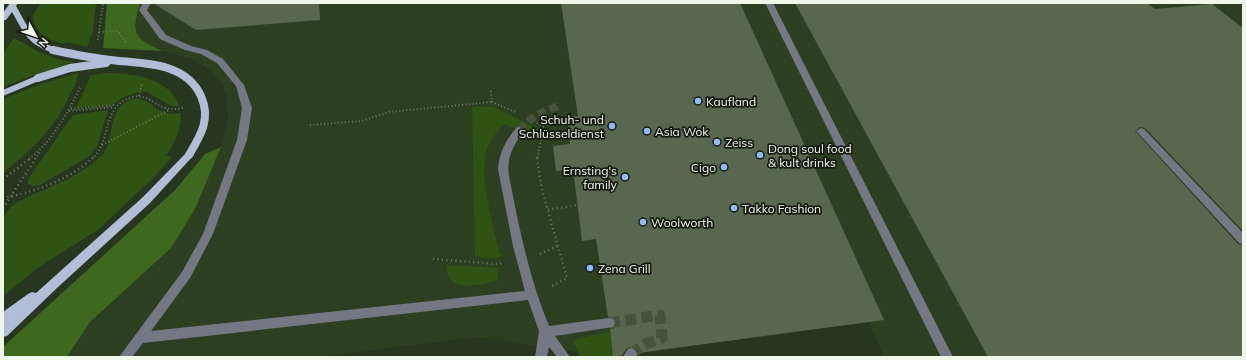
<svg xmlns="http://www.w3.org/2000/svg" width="1246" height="360" viewBox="0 0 1246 360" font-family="Mulish,sans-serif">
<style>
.built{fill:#2c3f21}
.green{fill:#2f5312}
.forest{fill:#3e681e}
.building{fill:#58684e}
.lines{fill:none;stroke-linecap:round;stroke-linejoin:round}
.minor-tunnel-far1{stroke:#45533c;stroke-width:8;stroke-dasharray:8 4.5;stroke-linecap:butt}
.minor-tunnel{stroke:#45533c;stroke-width:11;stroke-dasharray:11 5.5;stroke-linecap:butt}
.path-far1{stroke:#6d7b66;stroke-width:2;stroke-dasharray:1 2.5;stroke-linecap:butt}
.path{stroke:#6d7b66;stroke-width:2.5;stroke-dasharray:1 3.5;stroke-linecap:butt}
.minor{fill:#727884;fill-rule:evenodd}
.major{fill:#b2bed7;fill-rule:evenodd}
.major-bridge{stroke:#b2bed7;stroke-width:8}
.poi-dot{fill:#94b7fd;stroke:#151b11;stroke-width:1.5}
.labels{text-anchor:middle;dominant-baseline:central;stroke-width:3.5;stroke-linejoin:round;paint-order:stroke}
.poi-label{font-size:12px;fill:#eef8e9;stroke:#151b11;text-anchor:start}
</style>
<rect width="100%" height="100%" fill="#27361e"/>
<!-- built -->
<path class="built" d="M140,3H1243V357H882V352L869,322L613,357L476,337L317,357H67L90,322L171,248L195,209L221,147L228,120L226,95L222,84L209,70L192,59L163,51L144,43L137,34L136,24Z"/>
<!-- green -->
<g class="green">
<path d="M40,3H96L93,31L87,47L66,42L63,44C47,39 34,34 33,15Z"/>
<path d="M14,38L39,52L61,60L75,62L34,75L3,87V53Z"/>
<path d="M78,73C77,82 73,89 69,96C54,130 31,150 3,173V99L38,85Z"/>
<path d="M107,73C133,73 170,78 179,106H171L147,92H139L124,97L112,105L76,108L91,75Z"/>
<path d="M132,99C154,97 154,118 181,113C181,130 175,142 166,156L172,157L154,177L99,229L36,269L3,296V218C6,214 8,209 12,206C20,200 30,196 39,192C58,184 85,172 100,157C119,137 103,111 132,99Z"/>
<path d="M472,107H494L540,130L534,136L504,124C497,131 490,141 487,150C478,177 494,226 500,255L502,254L503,256C496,261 483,257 475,256Z"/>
<path d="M108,110L98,144L90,156L40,185L33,186L28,184V179L73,115Z"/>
<path d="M447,265L498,268V279L496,281C478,285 445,294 447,265Z"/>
<path d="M610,332L613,357H580L574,343L575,340L579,338Z"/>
</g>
<!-- forest -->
<g class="forest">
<path d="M107,3H140C131,34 134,39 163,51L103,48Z"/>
<path d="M221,147L195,209L171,248L90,322L67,357H3V347L175,190L205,154Z"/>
</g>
<!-- building -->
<g class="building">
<path d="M153,3H319L320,20L196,30Z"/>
<path d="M561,3H740L884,320L638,353L636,349L630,347L626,349L622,355L613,357L610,329L614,328L616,322L613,318L608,317L596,239L582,241L573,169L556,171L553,146L570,144L567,117L578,116Z"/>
<path d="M795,3H1147L1155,9L1212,4L1243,28V231L1145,128L1140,127L1135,131L1238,244L1243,245V357H988Z"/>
</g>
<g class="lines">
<!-- minor-tunnel-far1 -->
<path class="minor-tunnel-far1" d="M519,130L536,115L558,106"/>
<!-- minor-tunnel -->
<path class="minor-tunnel" d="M609,323L660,315L662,338L645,344L631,354"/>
<!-- path-far1 -->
<g class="path-far1">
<path d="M99,32L118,31L126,43"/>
<path d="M98,40L103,3"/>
<path d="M491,91L492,102L515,112"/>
<path d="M139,96L142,83"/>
<path d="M71,109L115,105"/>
<path d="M69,111L114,107"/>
<path d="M537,123L544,127L537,159"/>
<path d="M310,125L362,121L389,112L492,102"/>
<path d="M102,145L169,110"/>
<path d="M29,159C53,141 68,112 81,86"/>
<path d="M35,159L40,152"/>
<path d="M92,159C112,141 101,105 133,97C152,92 158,116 185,107"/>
</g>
<!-- path -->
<g class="path">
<path d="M537,158L542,190L567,278L550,287"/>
<path d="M3,179L31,158"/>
<path d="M3,198C35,192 68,180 93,158"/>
<path d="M3,208L36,158"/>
<path d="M548,210L578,205"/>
<path d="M540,254L558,246"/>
<path d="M433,259L497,264L502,263"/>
</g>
<!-- minor -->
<g class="minor">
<path d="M143,3H151L147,10L166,35L191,46L207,50L223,59L244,85L252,108L247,140L213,234L190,278L151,331L525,291L513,246L498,169C499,153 506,140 516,128L519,127L524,130C514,145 506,157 509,176C519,227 529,278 549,326L609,318L613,319L615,323L613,327L555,336L570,357H557L549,347L547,357H535L539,331L528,300L143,343L132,357H119L182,272L203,234L237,140L242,108L236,86L217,63L201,54L185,50L160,39L139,10Z"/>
<path d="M765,3H773L953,357H941Z"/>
<path d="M1141,128L1144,129L1243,233V244L1239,243L1138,133L1136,131Z"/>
<path d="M631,348L635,350L637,354L636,357H623L627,350Z"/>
</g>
<!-- major -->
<g class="major">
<path d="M10,3H18L16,6C29,28 30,38 56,48L57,50L56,52C51,53 48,51 44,49C26,42 21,27 12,12L6,20H3V13Z"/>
<path d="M38,75L41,76L42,78L41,80L3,96V90Z"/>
<path d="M189,152L194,155L192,157L150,203L57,288L7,336L3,337V312L28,294L32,292L36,293L143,197L186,153Z"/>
</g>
<!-- major-bridge -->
<g class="major-bridge">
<path d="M53,50C72,54 91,58 110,60C142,64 185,61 201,96C211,119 201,135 189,155"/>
<path d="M38,78L70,68L106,63"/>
</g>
</g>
<!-- markers -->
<g class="poi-dot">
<circle cx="698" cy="101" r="4"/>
<circle cx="612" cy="126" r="4"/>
<circle cx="647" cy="131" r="4"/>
<circle cx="717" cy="142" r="4"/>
<circle cx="760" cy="155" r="4"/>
<circle cx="724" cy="167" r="4"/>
<circle cx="625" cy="177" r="4"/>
<circle cx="734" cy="208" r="4"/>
<circle cx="643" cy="222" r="4"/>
<circle cx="590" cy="268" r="4"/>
</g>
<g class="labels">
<!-- poi labels -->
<g class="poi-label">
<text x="706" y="101">Kaufland</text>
<text x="604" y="119" text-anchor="end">Schuh- und<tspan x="604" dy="14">Schlüsseldienst</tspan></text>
<text x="655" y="131">Asia Wok</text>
<text x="725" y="142">Zeiss</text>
<text x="768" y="148">Dong soul food<tspan x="768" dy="14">&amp; kult drinks</tspan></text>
<text x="716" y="167" text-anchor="end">Cigo</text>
<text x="617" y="170" text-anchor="end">Ernsting's<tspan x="617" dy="14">family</tspan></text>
<text x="742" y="208">Takko Fashion</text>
<text x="651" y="222">Woolworth</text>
<text x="598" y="268">Zena Grill</text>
</g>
</g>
<!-- border -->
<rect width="1246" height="360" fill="none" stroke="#eef8e9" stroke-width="8"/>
<!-- north arrow -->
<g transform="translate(36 36) rotate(130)" stroke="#151b11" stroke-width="3" paint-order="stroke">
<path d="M0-3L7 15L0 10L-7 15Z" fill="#eef8e9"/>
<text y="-6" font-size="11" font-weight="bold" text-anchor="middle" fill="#eef8e9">N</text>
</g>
</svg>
